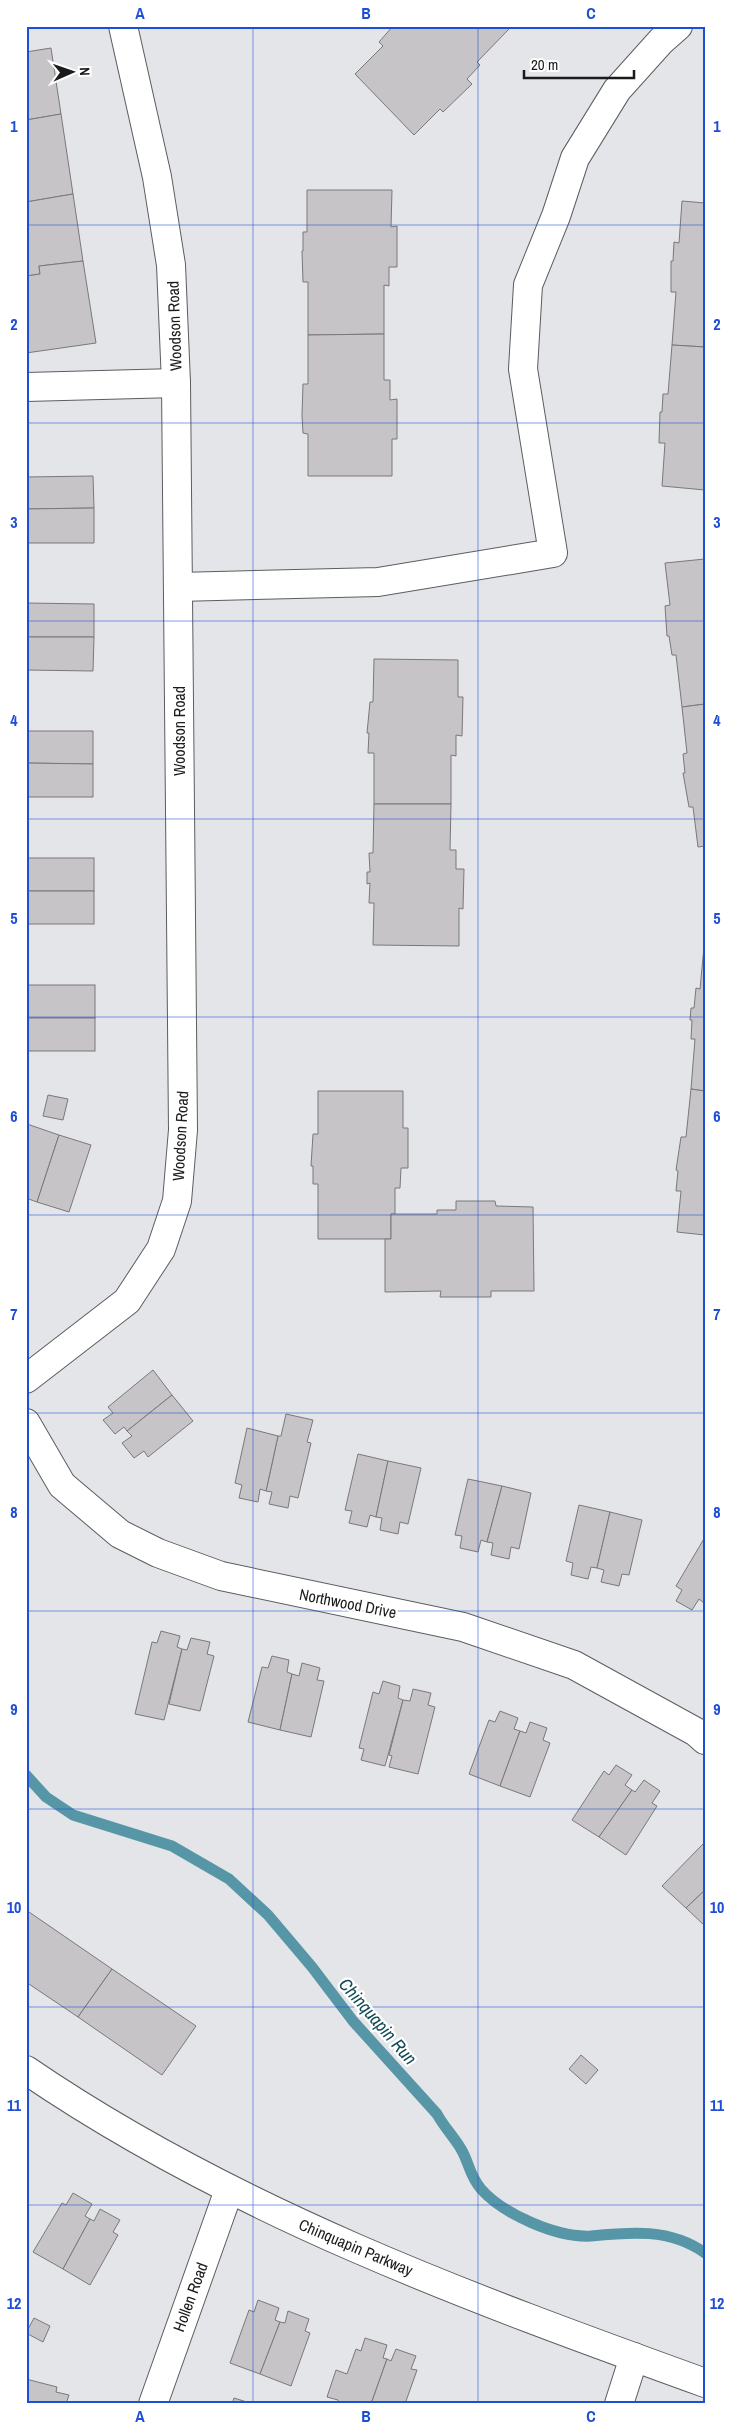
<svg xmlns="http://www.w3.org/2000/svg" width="731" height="2430" viewBox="0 0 731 2430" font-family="'Archivo Narrow',sans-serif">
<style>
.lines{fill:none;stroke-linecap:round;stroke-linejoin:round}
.stream{stroke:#5696a6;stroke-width:11}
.building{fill:#c6c4c7;stroke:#7a787b}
.minor-casing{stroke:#5c5d60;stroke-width:30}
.minor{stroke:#fff;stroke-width:28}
.grid{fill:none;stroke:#1d4ed8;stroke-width:1;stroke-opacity:0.55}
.labels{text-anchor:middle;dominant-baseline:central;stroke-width:4.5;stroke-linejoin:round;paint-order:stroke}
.street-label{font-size:16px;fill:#1b1b1c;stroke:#fff}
.water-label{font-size:18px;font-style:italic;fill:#104a56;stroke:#fff}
.neatline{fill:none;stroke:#1d4ed8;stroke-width:2}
.grid-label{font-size:16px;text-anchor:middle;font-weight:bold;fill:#1d4ed8}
</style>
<rect width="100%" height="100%" fill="#e3e5e8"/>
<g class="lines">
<!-- stream -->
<path class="stream" d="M26,1775L46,1797L73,1815L172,1846L229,1879L268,1915L312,1967L353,2021L437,2114C444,2127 454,2137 461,2149C469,2162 469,2175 481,2189C503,2214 557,2238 591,2236C630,2232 670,2228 705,2253"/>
</g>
<!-- building -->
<g class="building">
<path d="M506,26L509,29L477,62L480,65L467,79L472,84L443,112L440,109L414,135L355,74L383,46L379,42L393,26Z"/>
<path d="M51,48L61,114L26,120V52Z"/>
<path d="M61,114L73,194L26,202V120Z"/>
<path d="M307,190H392L391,227L397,226V267H389V286L384,285V334L308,335V282H303L302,251H303V232H307Z"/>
<path d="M73,194L83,261L39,266L40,274L26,276V202Z"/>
<path d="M682,201L705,203V347L672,345L676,292H671V261H673L674,242L679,243Z"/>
<path d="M83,261L96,343L26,353V276L40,274L39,266Z"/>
<path d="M384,334V380H390V400L397,399V439H392V476H308V434L303,433L302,415L303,384H308V335Z"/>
<path d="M672,345L705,347V490L662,486L665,443H659L660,412H662L663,394H668Z"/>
<path d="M93,476L94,508L26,509V477Z"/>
<path d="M94,508V543H26V509Z"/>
<path d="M705,559V704L682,707L676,655H672L669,636H667L665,606L670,605L665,563Z"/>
<path d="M26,603L94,604V637H26Z"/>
<path d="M26,637H94L93,671L26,670Z"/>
<path d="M374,659L458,660V697H463L462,736L456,735V756L451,755V804H374V753H368L369,733H367L370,702H373Z"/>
<path d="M705,704V846L698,847L693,807H689L683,773H685L683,754L687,753L682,707Z"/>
<path d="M26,731H93V764L26,763Z"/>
<path d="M26,763L93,764V797H26Z"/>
<path d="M374,804H451L450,850H456V869H464L463,909L459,908V946L373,945L374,903H369L370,883L367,884V872H370L369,853H373Z"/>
<rect x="26" y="858" width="68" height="33"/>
<rect x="26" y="891" width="68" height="33"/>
<path d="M704,947H705V1091L691,1089L695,1039H691L692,1020H690L691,1008H694L696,988L700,989Z"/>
<rect x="26" y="985" width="69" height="33"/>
<rect x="26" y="1018" width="69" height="33"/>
<path d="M691,1089L705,1091V1235L677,1232L681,1191H676L678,1171L676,1170L681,1137H686Z"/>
<path d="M318,1091H403V1128H408V1168H401L400,1188H395V1214H391V1239H318V1184H313V1166H311L313,1134H318Z"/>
<path d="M48,1095L68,1099L63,1120L43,1116Z"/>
<path d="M27,1124L59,1135L37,1202L26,1198Z"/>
<path d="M59,1135L91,1145L69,1212L37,1202Z"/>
<path d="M456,1201H495L496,1206L533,1207L534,1291H491V1297H440L441,1291L385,1292V1239H391V1214H437V1210H456Z"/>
<path d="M153,1370L172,1395L127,1431L124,1427L115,1434L103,1420L113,1413L108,1407Z"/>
<path d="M172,1395L193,1421L148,1457L144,1451L134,1458L122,1443L132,1436L127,1431Z"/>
<path d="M286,1414L313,1420L307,1442L311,1443L298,1498L290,1496L288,1508L269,1504L272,1492L266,1491L278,1436H281Z"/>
<path d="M247,1428L278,1436L266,1491L260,1489L258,1502L239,1498L242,1485L235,1483Z"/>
<path d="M358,1454L388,1461L376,1517L370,1515L367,1527L349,1523L352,1511L345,1510Z"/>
<path d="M388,1461L421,1468L408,1524L400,1522L398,1534L380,1530L382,1518L376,1517Z"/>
<path d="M468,1479L502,1486L487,1542L481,1540L478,1552L460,1548L462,1536L455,1535Z"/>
<path d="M502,1486L531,1493L519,1549L511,1547L509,1559L491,1555L493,1543L487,1542Z"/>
<path d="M579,1505L610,1512L597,1568L591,1567L588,1579L571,1575L573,1563L566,1561Z"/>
<path d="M610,1512L642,1520L629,1575L622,1574L619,1586L601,1582L604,1570L597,1568Z"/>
<path d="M705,1537V1601L704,1603L699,1599L692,1610L676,1601L682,1590L676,1586Z"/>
<path d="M161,1631L180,1636L177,1647L182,1649L164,1720L135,1714L152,1642L157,1643Z"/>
<path d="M191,1638L210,1642L207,1654L214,1656L200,1711L169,1704L182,1649L187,1650Z"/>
<path d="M272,1656L289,1660L287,1672L292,1674L280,1730L248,1722L262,1667L268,1668Z"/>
<path d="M302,1663L320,1668L317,1680L324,1681L311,1737L280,1730L292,1674L299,1676Z"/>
<path d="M383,1681L400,1686L398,1698L403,1700L385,1766L361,1760L364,1749L359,1748L373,1692L379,1694Z"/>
<path d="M413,1689L431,1693L428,1705L435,1707L418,1774L389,1767L392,1756L389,1755L403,1700L410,1701Z"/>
<path d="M500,1711L518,1718L514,1729L520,1731L500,1786L469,1774L489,1720L495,1722Z"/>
<path d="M530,1722L547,1728L543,1740L550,1743L530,1797L500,1786L520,1731L526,1733Z"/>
<path d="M616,1765L632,1775L625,1785L632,1790L599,1837L572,1820L604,1771L609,1775Z"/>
<path d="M644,1780L660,1791L652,1803L657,1806L626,1855L599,1837L632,1790L635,1792Z"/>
<path d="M703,1844L705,1846V1890L686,1908L662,1886Z"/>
<path d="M705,1890V1926L686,1908Z"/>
<path d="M29,1912L112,1969L78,2017L26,1982V1915Z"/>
<path d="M112,1969L196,2026L162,2075L78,2017Z"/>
<path d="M581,2055L598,2070L586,2084L569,2069Z"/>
<path d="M73,2193L92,2204L85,2216L90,2219L63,2269L33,2252L62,2203L66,2205Z"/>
<path d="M100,2209L120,2220L113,2232L118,2235L90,2285L63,2269L90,2219L94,2221Z"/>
<path d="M258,2300L279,2308L275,2320L280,2322L260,2374L230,2363L249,2310L254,2312Z"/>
<path d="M288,2311L309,2319L305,2331L310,2333L291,2386L260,2374L280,2322L285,2323Z"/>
<path d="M34,2318L50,2326L43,2342L26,2333Z"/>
<path d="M365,2338L387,2345L383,2358L387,2359L371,2404H339L338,2400L327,2397L336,2370L347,2374L356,2349L361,2351Z"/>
<path d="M396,2349L416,2356L411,2369L417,2370L405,2404H371L387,2359L391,2361Z"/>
<path d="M26,2379L57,2387L56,2392L69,2395L66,2404H26Z"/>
<path d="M234,2398L250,2403L249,2404H232Z"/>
</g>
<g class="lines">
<defs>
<g id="minor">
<path d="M26,387L176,383"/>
<path d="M178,587L378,582L553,553L523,369L528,285L556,216L575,158L617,90L661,41L678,26"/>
<path d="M26,1379L127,1301L161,1249L177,1201L183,1130L176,383L171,265L157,177L123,26"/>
<path d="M26,1423L62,1485L120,1534L158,1553L221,1576L463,1627L574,1665L696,1732L705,1740"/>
<path d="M26,2070C234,2212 470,2298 705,2383"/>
<path d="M153,2404L229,2190"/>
<path d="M619,2404L634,2357"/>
</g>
</defs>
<!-- minor casing -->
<use href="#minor" class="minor-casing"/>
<!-- minor -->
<use href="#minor" class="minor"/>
</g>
<!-- grid -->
<path class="grid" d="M253,26V2404M478,26V2404M26,225H705M26,423H705M26,621H705M26,819H705M26,1017H705M26,1215H705M26,1413H705M26,1611H705M26,1809H705M26,2007H705M26,2205H705"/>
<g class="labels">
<!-- street labels -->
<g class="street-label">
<text transform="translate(174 326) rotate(-92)">Woodson Road</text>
<text transform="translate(179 731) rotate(-90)">Woodson Road</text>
<text transform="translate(180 1136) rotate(-87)">Woodson Road</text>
<text transform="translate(348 1603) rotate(11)">Northwood Drive</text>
<text transform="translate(356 2247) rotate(23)">Chinquapin Parkway</text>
<text transform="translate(190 2297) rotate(-70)">Hollen Road</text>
</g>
<!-- water labels -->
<g class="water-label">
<text transform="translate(378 2021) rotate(49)">Chinquapin Run</text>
</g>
</g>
<!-- border -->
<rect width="731" height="2430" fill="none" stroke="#ffffff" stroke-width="55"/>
<!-- north arrow -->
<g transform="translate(72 72) rotate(88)" stroke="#ffffff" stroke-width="4" paint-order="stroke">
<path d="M0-4L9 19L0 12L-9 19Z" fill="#1b1b1c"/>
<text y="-8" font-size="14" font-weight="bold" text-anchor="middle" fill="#1b1b1c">N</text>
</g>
<!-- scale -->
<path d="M524 70v8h110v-8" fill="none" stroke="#1b1b1c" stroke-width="2.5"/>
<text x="531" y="70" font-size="15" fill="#1b1b1c" stroke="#ffffff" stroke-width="4" paint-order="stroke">20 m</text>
<rect x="28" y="28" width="676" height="2374" class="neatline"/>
<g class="grid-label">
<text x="140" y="19">A</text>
<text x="366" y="19">B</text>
<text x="591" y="19">C</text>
<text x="14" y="132">1</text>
<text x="717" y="132">1</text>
<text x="14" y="330">2</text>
<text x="717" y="330">2</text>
<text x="14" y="528">3</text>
<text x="717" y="528">3</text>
<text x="14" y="726">4</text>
<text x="717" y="726">4</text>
<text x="14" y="924">5</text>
<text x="717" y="924">5</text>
<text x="14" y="1122">6</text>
<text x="717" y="1122">6</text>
<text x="14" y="1320">7</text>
<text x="717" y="1320">7</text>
<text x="14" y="1518">8</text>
<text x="717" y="1518">8</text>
<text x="14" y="1715">9</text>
<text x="717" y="1715">9</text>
<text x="14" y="1913">10</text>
<text x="717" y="1913">10</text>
<text x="14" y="2111">11</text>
<text x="717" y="2111">11</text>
<text x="14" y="2309">12</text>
<text x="717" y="2309">12</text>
<text x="140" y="2422">A</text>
<text x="366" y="2422">B</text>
<text x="591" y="2422">C</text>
</g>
</svg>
